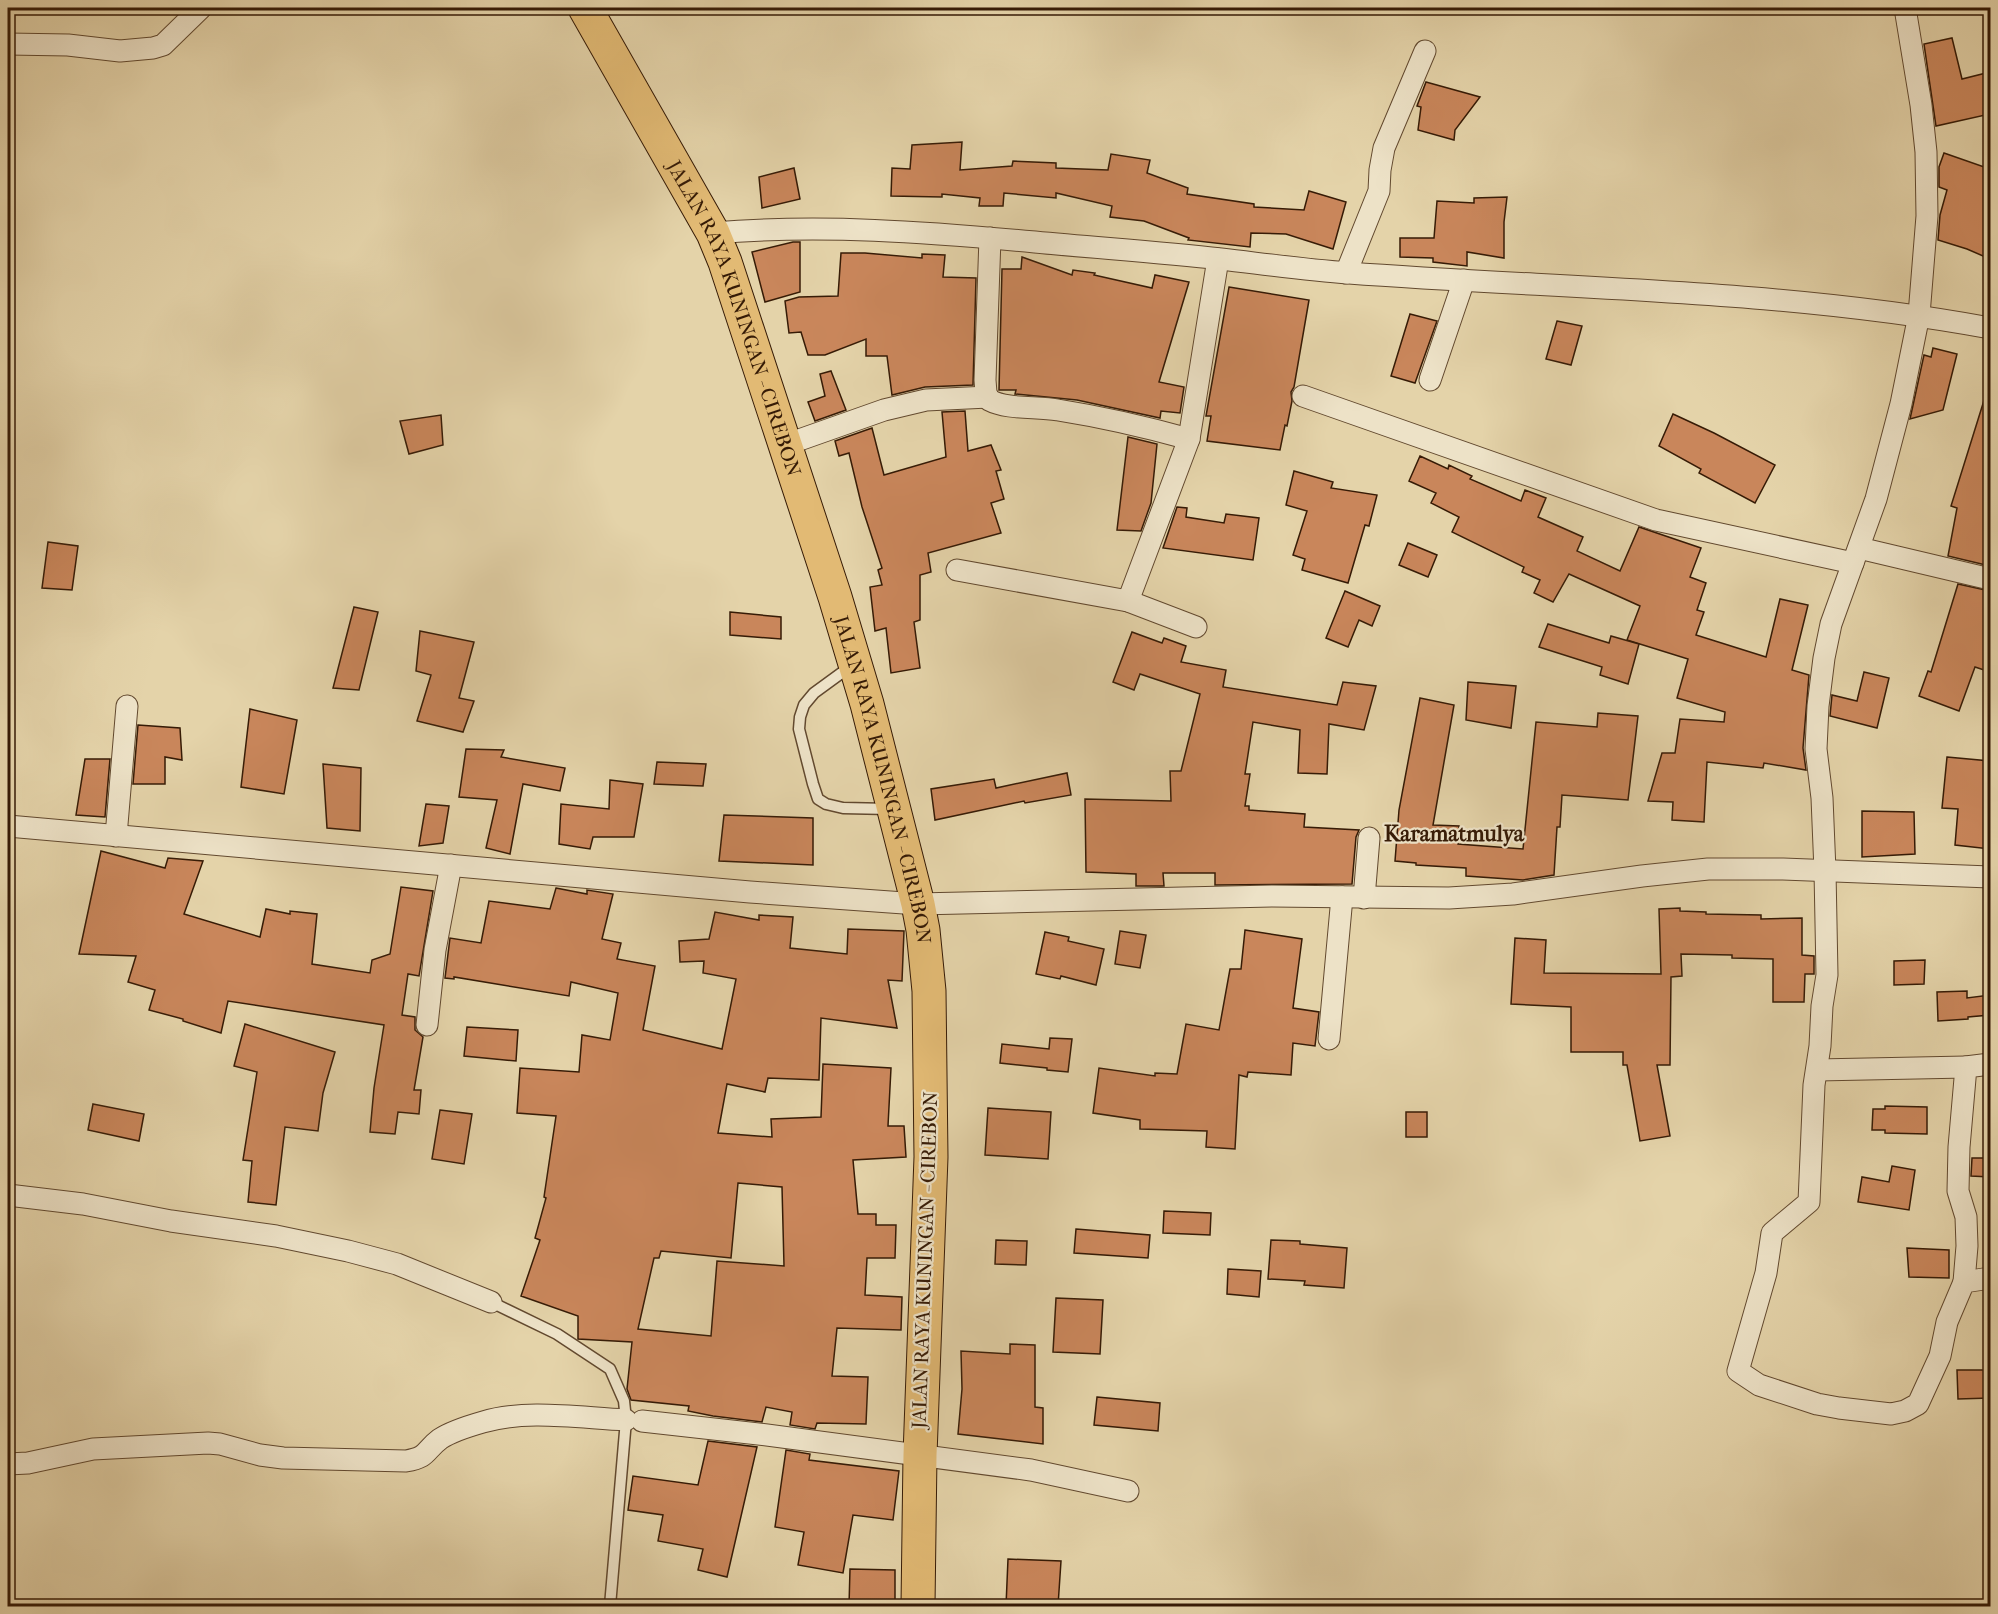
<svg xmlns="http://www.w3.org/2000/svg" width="1998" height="1614" viewBox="0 0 1998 1614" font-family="'IM FELL French Canon',serif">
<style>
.building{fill:#c9865b;stroke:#361b06;stroke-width:1.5;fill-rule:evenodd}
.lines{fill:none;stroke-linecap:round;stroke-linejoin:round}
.service-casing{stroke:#62492f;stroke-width:13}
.minor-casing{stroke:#62492f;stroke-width:23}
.trunk-casing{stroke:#361b06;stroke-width:35}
.service{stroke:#ede2c7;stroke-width:10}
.minor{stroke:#ede2c7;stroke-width:21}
.trunk{stroke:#e2ba74;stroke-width:33}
.labels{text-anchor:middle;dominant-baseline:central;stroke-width:4.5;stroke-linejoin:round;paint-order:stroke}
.street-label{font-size:20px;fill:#361b06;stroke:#ede2c7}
.quarter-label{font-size:22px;font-weight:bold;fill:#361b06;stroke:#ede2c7}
</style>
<rect width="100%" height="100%" fill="#e4d3a9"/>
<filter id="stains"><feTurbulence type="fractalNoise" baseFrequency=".00333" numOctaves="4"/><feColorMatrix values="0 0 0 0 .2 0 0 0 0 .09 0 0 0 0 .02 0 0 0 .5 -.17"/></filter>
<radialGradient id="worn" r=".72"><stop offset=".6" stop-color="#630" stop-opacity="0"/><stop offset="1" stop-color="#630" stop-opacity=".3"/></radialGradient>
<!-- building -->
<g class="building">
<path d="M1952,38L1962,79L1990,72V114L1936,126L1924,44Z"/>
<path d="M1426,82L1480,97L1455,130L1454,140L1418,130L1421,107L1417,106Z"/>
<path d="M962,142L960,170L1012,166L1013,161L1056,163V168L1108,170L1111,154L1150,160L1147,173L1188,188L1187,194L1254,204V207L1304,210L1309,191L1346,202L1333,249L1286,234L1251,233L1250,247L1188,240L1189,238L1144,221L1110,217L1112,206L1056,193V198L1004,193L1003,206H979L980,198L942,194V197L891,196L892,168L910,169L912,145Z"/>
<path d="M1944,153L1990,169V259L1967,249L1938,240L1940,215L1947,190L1939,187V167Z"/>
<path d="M794,168L800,199L762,208L759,177Z"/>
<path d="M1507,197L1504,222V258L1467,252V266L1433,262V258L1400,257V238H1434L1437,201L1474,203V198Z"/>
<path d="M793,242H800V292L765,302L752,252Z"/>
<path d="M841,253H865L922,258V254L945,255L943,277L976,278L973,385L925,387L892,395L887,356H866V339L825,355H808L801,332L789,333L785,301L799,297L838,296Z"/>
<path d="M1022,257L1072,275L1073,270L1095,273L1094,275L1152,288L1155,275L1189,282L1159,382L1184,387L1180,413L1161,411L1160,418L1077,400L1015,394L1016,390H999L1002,269H1021Z"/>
<path d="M1229,287L1309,300L1294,387L1291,392L1292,401L1287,426L1285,425L1280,450L1207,441L1211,416H1206Z"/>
<path d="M1410,314L1437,321L1415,383L1391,376Z"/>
<path d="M1557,321L1582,326L1571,365L1546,359Z"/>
<path d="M1933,348L1957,354L1943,410L1910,419L1924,355L1931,357Z"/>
<path d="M831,371L846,410L815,421L808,402L825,396L820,374Z"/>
<path d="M1986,394L1990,395V566L1948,556L1957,508L1951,506Z"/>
<path d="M965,411L968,451L991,445L1001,470L996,471L1004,499L991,503L1001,533L928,553L931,572L920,575V620L914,622L920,668L891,673L886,628L875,631L870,587L882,585L878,570L882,568L862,507L849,453L839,456L835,441L872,428L884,475L946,457L942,412Z"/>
<path d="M1673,414L1714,433L1775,465L1755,503L1699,473L1701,469L1659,446Z"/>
<path d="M441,415L443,445L409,454L400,421Z"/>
<path d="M1128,437L1157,444L1151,503L1141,531L1117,530Z"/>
<path d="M1420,456L1448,469L1449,465L1472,476L1470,479L1521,501L1525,490L1546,498L1538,517L1583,537L1577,551L1620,571L1639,527L1701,548L1690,577L1706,583L1697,610L1704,612L1696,635L1766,657L1780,599L1808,605L1792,670L1809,675L1803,748L1806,770L1764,763L1763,768L1707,762L1704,822L1672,820L1673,802L1648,801L1662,753H1675L1680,719L1724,722L1725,712L1677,698L1688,659L1627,640L1640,606L1569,574L1553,602L1534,593L1540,580L1522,572L1524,567L1452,532L1459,517L1431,503L1436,493L1409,481Z"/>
<path d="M1294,471L1333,482L1331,488L1377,495L1369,526L1365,525L1348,583L1302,570L1305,559L1293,555L1307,511L1286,505Z"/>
<path d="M1177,507L1187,508L1186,517L1224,523L1226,514L1259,518L1253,560L1163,548Z"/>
<path d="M48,542L78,546L72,590L42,588Z"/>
<path d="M1408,543L1437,555L1428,577L1399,565Z"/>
<path d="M1958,584L1990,591V672L1975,667L1959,711L1919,696L1928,671L1931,672Z"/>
<path d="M1345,591L1380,606L1372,626L1359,620L1348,647L1326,638Z"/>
<path d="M354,607L378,612L359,690L333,688Z"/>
<path d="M730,612L781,617V639L730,635Z"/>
<path d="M1548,624L1609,643L1611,636L1639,644L1628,684L1600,675L1602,667L1539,647Z"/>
<path d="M420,631L474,642L459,698L474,701L463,732L417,721L431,675L416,671Z"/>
<path d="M1132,632L1162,643L1164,638L1186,646L1181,662L1226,670L1223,687L1337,705L1343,682L1376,686L1364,730L1329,724L1327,774L1298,773L1300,730L1253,722L1245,774H1250L1245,806H1249V810L1305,814L1304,827L1359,830L1356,837L1352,884L1215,885V873H1163L1164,886H1136V874L1086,872L1085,799L1171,801L1170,771H1181L1200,694L1140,674L1134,690L1113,682Z"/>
<path d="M1864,672L1889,678L1877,728L1830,716L1832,695L1857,701Z"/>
<path d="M1468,682L1516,686L1511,728L1466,720Z"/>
<path d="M1420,698L1454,705L1433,825L1459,826L1458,844L1523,849L1536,722L1597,727L1598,713L1638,716L1628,800L1562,795L1560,827H1557L1554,875L1523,880L1466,876V868L1416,865V863L1395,861L1399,810Z"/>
<path d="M250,709L297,720L284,794L241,787Z"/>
<path d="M138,725L180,728L182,760L165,757V784H133Z"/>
<path d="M466,749L504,750L501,757L565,768L560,791L523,784L510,854L486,848L497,800L459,797Z"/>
<path d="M1947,757L1990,761V849L1955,845L1958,809L1942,808Z"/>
<path d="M85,759H110L105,817L76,815Z"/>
<path d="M657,762L706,764L703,786L654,784Z"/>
<path d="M323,764L361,768L360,831L327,828Z"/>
<path d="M1067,773L1071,795L1025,803L1024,801L935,820L931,789L994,779L996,788Z"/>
<path d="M610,780L643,784L634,837H593L590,849L559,844L561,804L609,809Z"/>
<path d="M426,804L449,806L443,843L419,846Z"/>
<path d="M1862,811L1914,812L1915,854L1862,857Z"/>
<path d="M724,815L813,818V865L719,861Z"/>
<path d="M101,851L165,868L168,858L203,861L184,914L260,937L266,909L290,914V911L317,914L312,964L370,973L372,960L390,954L401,887L433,891L419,976L408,974L402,1015L415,1017V1030L423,1037L414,1090H421L419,1114L398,1112L395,1134L370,1132L374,1088L384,1025L228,1001L221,1033L183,1021V1019L149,1010L155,990L128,982L136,956L79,954Z"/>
<path d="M556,888L587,894V890L613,894L602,939L621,943L617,959L655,966L643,1030L722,1049L736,979L703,973L704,961L680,962L679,941L709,939L715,912L759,920V915L793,917L790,948L847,954L848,929L904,931L902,981L888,980L897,1028L821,1018L819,1080L768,1078L765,1092L727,1084L718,1133L772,1137L771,1119L821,1117L823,1064L891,1068L888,1126H904L906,1157L853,1160L858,1214H876V1225H896L895,1258H867L865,1295L902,1297L901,1330L837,1328L832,1376L868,1377L866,1424L817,1423L815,1429L790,1425L792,1412L766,1407L762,1422L713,1416L688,1411L689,1406L631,1400L627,1389L632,1342L578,1339V1316L521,1296L540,1240L535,1238L546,1198L544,1197L556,1116L517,1113L520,1068L579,1072L582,1035L610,1040L618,993L571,982L569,996L454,977V979L445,978L450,938L481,943L489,901L550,909ZM738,1183L782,1187L784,1266L717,1261L711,1336L638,1329L654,1258H659L661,1251L731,1258Z"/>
<path d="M1680,908V911L1706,912V914L1761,915V919L1802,918V955L1814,956V974H1805L1804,1002H1773V959L1732,958V955L1681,954L1682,976L1671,977L1670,1065H1657L1670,1136L1640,1141L1627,1065H1623V1052H1571V1007L1511,1004L1515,938L1546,940L1544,973L1661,974L1659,909Z"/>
<path d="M1245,930L1302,939L1293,1008L1319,1012L1315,1046L1293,1043L1291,1075L1248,1072L1247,1077L1239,1075L1235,1149L1206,1147L1207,1131L1140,1129V1120L1093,1113L1099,1068L1155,1076V1073L1177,1074L1186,1024L1219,1030L1230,969H1241Z"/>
<path d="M1120,931L1146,935L1140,968L1115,964Z"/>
<path d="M1045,932L1069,937L1068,941L1104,949L1096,985L1061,976L1060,979L1036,974Z"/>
<path d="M1925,960L1924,984L1894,985V961Z"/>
<path d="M1967,991V998L1990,995V1015L1968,1017V1019L1938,1021L1937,992Z"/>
<path d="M245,1024L335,1052L323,1093L318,1131L285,1127L276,1205L248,1202L252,1161L243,1160L257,1072L234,1066Z"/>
<path d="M467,1027L518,1030L516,1061L464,1056Z"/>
<path d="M1050,1038L1072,1039L1068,1072L1047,1070V1068L1000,1063L1002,1044L1049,1049Z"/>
<path d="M93,1104L144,1114L139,1141L88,1130Z"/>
<path d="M1885,1106L1927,1107V1134L1885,1133V1130H1872L1873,1109H1885Z"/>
<path d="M988,1108L1051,1112L1048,1159L985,1155Z"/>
<path d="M440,1110L472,1114L464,1164L432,1159Z"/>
<rect x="1406" y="1112" width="21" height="25"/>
<path d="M1972,1158H1990V1177L1971,1176Z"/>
<path d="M1892,1166L1915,1170L1909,1210L1858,1202L1862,1177L1889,1182Z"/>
<path d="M1164,1211L1211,1213L1210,1235L1163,1233Z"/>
<path d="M1076,1229L1150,1235L1148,1258L1074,1253Z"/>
<path d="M996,1240L1027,1241L1026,1265L995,1264Z"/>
<path d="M1271,1240L1300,1241V1244L1347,1248L1344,1288L1304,1285L1305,1281L1268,1279Z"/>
<path d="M1907,1248L1949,1250V1278L1909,1277Z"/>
<path d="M1228,1269L1261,1271L1259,1297L1227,1294Z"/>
<path d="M1056,1298L1103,1300L1100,1354L1053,1352Z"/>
<path d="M1010,1344L1035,1345V1407L1043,1408V1444L958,1434L962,1389L961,1351L1010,1354Z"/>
<path d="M1957,1370H1990V1398L1958,1399Z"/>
<path d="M1097,1397L1160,1403L1158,1431L1094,1425Z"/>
<path d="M708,1441L757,1447L727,1577L698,1570L703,1549L658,1541L663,1515L628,1510L633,1476L698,1485Z"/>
<path d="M786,1450L810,1454L809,1460L899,1471L893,1520L853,1515L843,1573L798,1565L804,1532L775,1527Z"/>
<path d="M1008,1559L1061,1561L1058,1606H1006Z"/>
<path d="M850,1569L895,1570V1606H849Z"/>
</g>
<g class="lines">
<defs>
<g id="service">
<path d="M851,666L814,693L804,705L800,717L799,729L813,784L818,799L826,804L843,808L890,809"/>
<path d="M491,1302L557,1334L610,1369L624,1401L626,1420L610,1606"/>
</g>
<g id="minor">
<path d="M1905,8L1921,105L1926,152L1927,216L1919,315L1901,404L1876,499L1831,624L1824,658L1818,706L1816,749L1822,798L1825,871L1827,975L1822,1006L1820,1046L1814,1085L1809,1202L1772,1233L1766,1273L1738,1371L1759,1385L1817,1404L1839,1408L1891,1414L1905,1411L1918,1404L1940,1356L1947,1322L1964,1282L1990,1278"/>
<path d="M8,44L68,45L120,51L153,48L163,45L201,8"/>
<path d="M713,233C822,224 927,232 1035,242C1097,248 1159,252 1221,259C1264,264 1306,270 1349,273C1563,289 1779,289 1990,328"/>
<path d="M990,238L985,380L986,393L989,400C1008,410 1037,406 1058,410C1102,417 1146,427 1189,439"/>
<path d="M1346,273L1379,191L1380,170L1384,148L1425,51"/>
<path d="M1430,380L1464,280"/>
<path d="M1303,396L1656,520L1853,563"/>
<path d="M785,445L884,410L926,400L988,397"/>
<path d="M1859,548L1990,579"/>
<path d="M957,570L1128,601L1196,627"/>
<path d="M1128,601L1189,439L1218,259"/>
<path d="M8,826L750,892L918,904L1272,896L1449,898L1513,894L1642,876L1708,869H1783L1990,877"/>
<path d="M116,836L127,706"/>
<path d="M1364,898L1369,838"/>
<path d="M427,1025L435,950L451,865"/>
<path d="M1329,1039L1342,897"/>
<path d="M1817,1070L1966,1067"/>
<path d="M8,1195L83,1204L171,1221L276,1236L348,1251L397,1264L491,1302"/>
<path d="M1964,1282L1967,1246L1966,1217L1958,1191L1959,1147L1966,1067L1990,1064"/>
<path d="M642,1421L767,1435L1031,1470L1128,1491"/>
<path d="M8,1464L28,1463L93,1449L208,1443L220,1444L260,1455L283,1458L406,1461C429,1457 424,1451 440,1439C452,1431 469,1426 483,1422C526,1409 580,1418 626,1420"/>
</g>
<g id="trunk">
<path id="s1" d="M585,8L713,233L725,262L835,597L867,704L918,904L923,930L929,991L931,1157L920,1455L918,1606"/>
</g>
</defs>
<!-- service casing -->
<use href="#service" class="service-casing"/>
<!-- minor casing -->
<use href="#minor" class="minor-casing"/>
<!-- trunk casing -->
<use href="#trunk" class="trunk-casing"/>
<!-- service -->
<use href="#service" class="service"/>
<!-- minor -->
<use href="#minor" class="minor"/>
<!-- trunk -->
<use href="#trunk" class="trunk"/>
</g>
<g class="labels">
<!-- street labels -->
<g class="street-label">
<text stroke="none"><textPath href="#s1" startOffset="346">JALAN RAYA KUNINGAN - CIREBON</textPath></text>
<text stroke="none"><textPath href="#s1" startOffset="832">JALAN RAYA KUNINGAN - CIREBON</textPath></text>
<text transform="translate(925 1260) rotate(-88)">JALAN RAYA KUNINGAN - CIREBON</text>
</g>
<!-- quarter labels -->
<g class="quarter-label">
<text x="1454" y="834">Karamatmulya</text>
</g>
</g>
<!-- margin -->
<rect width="1998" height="1614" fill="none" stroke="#e4d3a9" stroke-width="30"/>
<rect x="9" y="9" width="1980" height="1596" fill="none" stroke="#361b06" stroke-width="3"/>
<rect x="15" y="15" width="1968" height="1584" fill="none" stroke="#361b06" stroke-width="1.5"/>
<rect width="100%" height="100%" filter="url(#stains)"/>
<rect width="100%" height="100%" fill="url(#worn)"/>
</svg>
